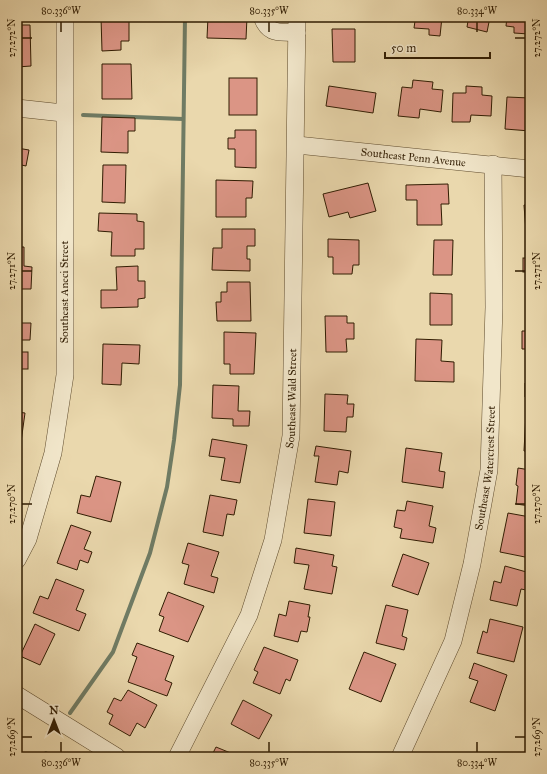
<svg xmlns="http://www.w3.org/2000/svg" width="547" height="774" viewBox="0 0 547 774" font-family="'IM FELL Great Primer',serif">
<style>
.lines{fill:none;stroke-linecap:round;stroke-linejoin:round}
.stream{stroke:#6f7b64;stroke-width:4}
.building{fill:#db9585;stroke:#301c02}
.minor-casing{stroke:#5e4b2d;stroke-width:18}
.minor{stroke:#f1e6ca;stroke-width:17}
.ticks{fill:none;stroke:#301c02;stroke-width:1.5}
.labels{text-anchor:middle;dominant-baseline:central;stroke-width:3;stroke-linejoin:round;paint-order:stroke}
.street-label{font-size:11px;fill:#301c02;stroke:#f1e6ca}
.neatline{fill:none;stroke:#301c02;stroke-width:1.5}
.ticks-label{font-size:10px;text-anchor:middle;fill:#301c02}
</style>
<rect width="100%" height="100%" fill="#ead8ad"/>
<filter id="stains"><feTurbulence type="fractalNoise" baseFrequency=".005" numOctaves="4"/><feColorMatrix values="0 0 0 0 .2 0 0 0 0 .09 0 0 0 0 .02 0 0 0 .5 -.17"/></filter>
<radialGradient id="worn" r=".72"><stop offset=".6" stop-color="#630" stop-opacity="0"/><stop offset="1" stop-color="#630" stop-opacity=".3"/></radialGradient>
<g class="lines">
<!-- stream -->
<g class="stream">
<path d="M83,115L183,119"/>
<path d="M70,713L113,652L150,553L167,487L174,440L180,385L185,17"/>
<path d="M43,757L46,753"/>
</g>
</g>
<!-- building -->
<g class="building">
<path d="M101,17H129V41H121V50L102,51Z"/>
<path d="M208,17H247L246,39L207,38Z"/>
<path d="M400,17H442L440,36L429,35V29L414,28L415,21L399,19Z"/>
<path d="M490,17L487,32L467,27L468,21L454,18Z"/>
<path d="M507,17H530L529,34L514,33V27L506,26Z"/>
<path d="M17,25H30L31,66L17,67Z"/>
<path d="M332,29H355V62H333Z"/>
<path d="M102,64H131L132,99H102Z"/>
<rect x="229" y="78" width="28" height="37"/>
<path d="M413,80L433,82L432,89L443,90L441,112L420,109L419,118L398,116L402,87L412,88Z"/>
<path d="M329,86L376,93L373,113L326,106Z"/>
<path d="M466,86L482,87V95L492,96L491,116L471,115L470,122H452L453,93H466Z"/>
<path d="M507,97L530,98V131L505,129Z"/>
<path d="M102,117L135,118V131H128V153L101,152Z"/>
<path d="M235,130H256V168L235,167V149H228V138H235Z"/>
<path d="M17,148L29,150L26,166L17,164Z"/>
<path d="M103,165H126L125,203L102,202Z"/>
<path d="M216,180L253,181L252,198H246V217H216Z"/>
<path d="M368,183L376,211L350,218L348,212L329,217L323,194Z"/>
<path d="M448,184L449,204H441L442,225H417V200H406V185Z"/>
<path d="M524,205H530V245H527Z"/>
<path d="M99,213L137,214V221L144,222V249H135V256H111L112,232L98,231Z"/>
<path d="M222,229H255V246H247V259H250V271L212,270L213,248H222Z"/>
<path d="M328,239L359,240V265H353L352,274H333V257H328Z"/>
<path d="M434,240H453L452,275H433Z"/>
<path d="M17,247H24V266L32,267L31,289H17Z"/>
<rect x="523" y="258" width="7" height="14"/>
<path d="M138,266V281H145V298L138,299V307L101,308V290H117L116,267Z"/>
<path d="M227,282H250L251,321H217L216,302H221V292H227Z"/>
<path d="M430,293L452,294V325H430Z"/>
<path d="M529,310L530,349H522V331H530Z"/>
<path d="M325,316H347V323H354V339H346L347,352H326Z"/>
<path d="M17,323H31L30,340H17Z"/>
<path d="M224,332L256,333L254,374H230V364H224Z"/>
<path d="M416,339L442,340L441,361L454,362V382L415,381Z"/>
<path d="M103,344L140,345L139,364L122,363L121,385L102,384Z"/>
<rect x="17" y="352" width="11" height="17"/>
<path d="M525,383H530V398L525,397Z"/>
<path d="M213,385L239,386L238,411H250L249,426H233V419L212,418Z"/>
<path d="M325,394L348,395L347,404H354L353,417H347L346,432L324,431Z"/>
<path d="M17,412L25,413L20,449H17Z"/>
<path d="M526,413H530V452L524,451Z"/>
<path d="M212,439L247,445L240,483L221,480L225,458L209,456Z"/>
<path d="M316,446L351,451L348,473L339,471L337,485L315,482L319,456H314Z"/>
<path d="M406,448L442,453L439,471L445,472L443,488L402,482Z"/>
<path d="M518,468L530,470V506L516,504L518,486L516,485Z"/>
<path d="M96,476L121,482L111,522L77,513L81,495L90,497Z"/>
<path d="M210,495L237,500L234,515L227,514L223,536L203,532Z"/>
<path d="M308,499L335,502L331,536L304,533Z"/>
<path d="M407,501L433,506L429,526L436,528L433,543L400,538L402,529L394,527L397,510L405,511Z"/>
<path d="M508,513L530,517V558L500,552Z"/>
<path d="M71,525L91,532L84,549L92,552L88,563L80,560L77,570L57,563Z"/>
<path d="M188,543L219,552L211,576L218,578L214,593L184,584L189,565L182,563Z"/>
<path d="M296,548L334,555L332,566L337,567L332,594L304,589L309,565L294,563Z"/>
<path d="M403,554L429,563L418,595L392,586Z"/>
<path d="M505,566L530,573L526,590L521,589L517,606L490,600L494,581L501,583Z"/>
<path d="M56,579L84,590L76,610L86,614L79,631L33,613L40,596L48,599Z"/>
<path d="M168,592L204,606L188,642L159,631L164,617L159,615Z"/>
<path d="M289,601L310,605L308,617H310L307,632L301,631L298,642L274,636L279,614L286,616Z"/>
<path d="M386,605L408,610L402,636L407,638L404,650L376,643Z"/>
<path d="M490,619L523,627L514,662L477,653L483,631L487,633Z"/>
<path d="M35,624L55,634L40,665L20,656Z"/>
<path d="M137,643L174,656L165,680L172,683L167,696L128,682L137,657L132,655Z"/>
<path d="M264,647L298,660L290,681L286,679L280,694L253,683L258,672L254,670Z"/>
<path d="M364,652L396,664L381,702L349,689Z"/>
<path d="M474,663L507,675L495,711L470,702L478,681L469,678Z"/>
<path d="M128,690L157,705L145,728L137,723L130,736L109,724L113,715L107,712L114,698L121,701Z"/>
<path d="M243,700L272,715L259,739L231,724Z"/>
<path d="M216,747L238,756L237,757H211Z"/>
</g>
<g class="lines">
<defs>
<g id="minor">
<path d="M262,17C269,36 280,31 297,33"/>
<path d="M17,108L63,113"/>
<path id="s1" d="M297,145L530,169"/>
<path d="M17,560L28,539L53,453L65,375V17"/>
<path d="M17,695L117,757"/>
<path id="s2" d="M177,757L249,615L273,540L291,436L297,17"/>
<path id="s3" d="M400,757L453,641L472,564L489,470L494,307L493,164"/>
</g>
</defs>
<!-- minor casing -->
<use href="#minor" class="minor-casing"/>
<!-- minor -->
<use href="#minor" class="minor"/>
</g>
<!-- ticks -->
<path class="ticks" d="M61,22V32M269,22V32M477,22V32M22,38H32M515,38H525M22,271H32M515,271H525M22,504H32M515,504H525M22,737H32M515,737H525M61,742V752M269,742V752M477,742V752"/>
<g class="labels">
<!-- street labels -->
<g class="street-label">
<text stroke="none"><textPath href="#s1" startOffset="117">Southeast Penn Avenue</textPath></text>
<text transform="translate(64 292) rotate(-90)">Southeast Aneci Street</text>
<text stroke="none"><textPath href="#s2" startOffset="381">Southeast Wald Street</textPath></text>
<text stroke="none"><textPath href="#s3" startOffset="304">Southeast Watercrest Street</textPath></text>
</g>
</g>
<!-- margin -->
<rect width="547" height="774" fill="none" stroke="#ead8ad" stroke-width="44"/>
<!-- north arrow -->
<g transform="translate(54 720)" stroke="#f1e6ca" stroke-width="3" paint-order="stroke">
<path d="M0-3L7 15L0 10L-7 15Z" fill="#301c02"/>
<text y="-6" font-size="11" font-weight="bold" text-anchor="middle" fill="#301c02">N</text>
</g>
<!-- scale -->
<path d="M385 52v6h105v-6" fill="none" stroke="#301c02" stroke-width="2"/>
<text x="391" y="52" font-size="12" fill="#301c02" stroke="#f1e6ca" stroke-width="3" paint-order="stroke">50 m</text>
<rect x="22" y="22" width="503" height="730" class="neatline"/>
<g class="ticks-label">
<text x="61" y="14">80.336°W</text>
<text x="269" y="14">80.335°W</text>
<text x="477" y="14">80.334°W</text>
<text transform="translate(11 38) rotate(-90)" y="4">27.272°N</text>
<text transform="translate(536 38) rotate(-90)" y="4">27.272°N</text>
<text transform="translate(11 271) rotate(-90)" y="4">27.271°N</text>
<text transform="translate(536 271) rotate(-90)" y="4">27.271°N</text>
<text transform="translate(11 504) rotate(-90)" y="4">27.270°N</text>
<text transform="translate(536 504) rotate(-90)" y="4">27.270°N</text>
<text transform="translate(11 737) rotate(-90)" y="4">27.269°N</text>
<text transform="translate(536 737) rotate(-90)" y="4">27.269°N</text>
<text x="61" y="766">80.336°W</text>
<text x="269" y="766">80.335°W</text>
<text x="477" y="766">80.334°W</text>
</g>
<rect width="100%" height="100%" filter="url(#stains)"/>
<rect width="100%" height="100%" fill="url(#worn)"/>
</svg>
